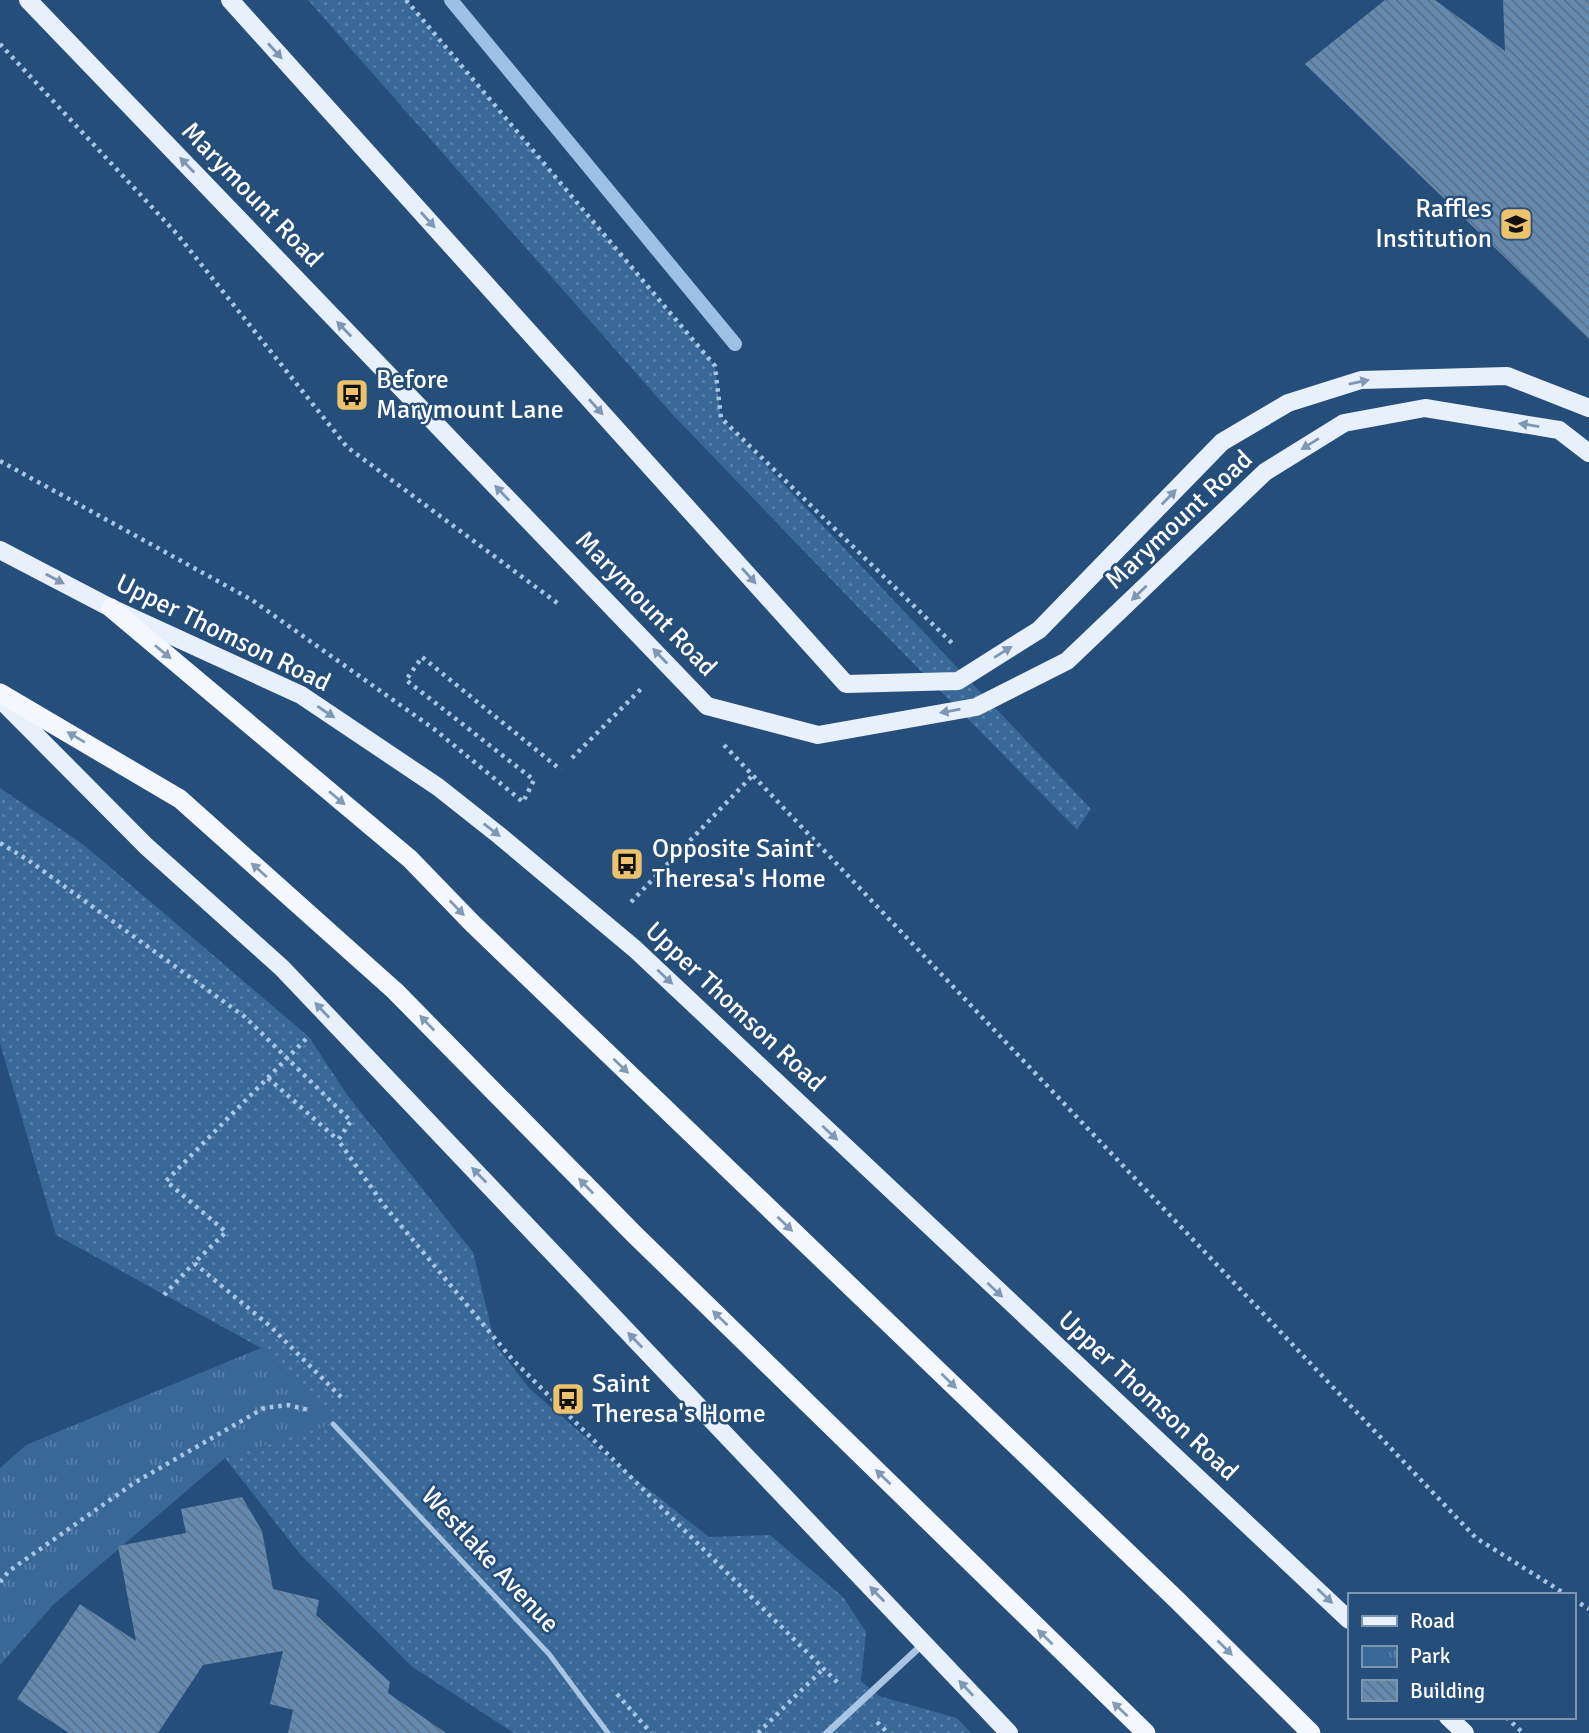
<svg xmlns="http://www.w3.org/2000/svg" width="1589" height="1733" viewBox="0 0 1589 1733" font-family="Signika,sans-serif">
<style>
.grass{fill:url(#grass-dots)}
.park{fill:url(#park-tufts)}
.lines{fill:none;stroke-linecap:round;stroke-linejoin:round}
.stream{stroke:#9cc1e5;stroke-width:14}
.building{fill:url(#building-back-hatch)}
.path{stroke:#a8c6e4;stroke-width:4.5;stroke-dasharray:3.5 5;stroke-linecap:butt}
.service{stroke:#a8c6e4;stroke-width:5}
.minor{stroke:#a8c6e4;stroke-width:7}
.primary{stroke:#e8f0fc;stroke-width:18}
.trunk{stroke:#f4f8fe;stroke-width:19}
.oneway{fill:#7d97b4}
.oneway2{fill:#829ab5}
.labels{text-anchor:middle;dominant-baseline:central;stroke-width:5;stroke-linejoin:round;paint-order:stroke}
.street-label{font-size:26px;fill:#fff;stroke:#254e7a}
.poi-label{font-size:26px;fill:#fff;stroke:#254e7a;text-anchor:start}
</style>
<defs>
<pattern id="grass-dots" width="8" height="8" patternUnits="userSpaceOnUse" patternTransform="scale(1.75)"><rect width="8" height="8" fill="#396897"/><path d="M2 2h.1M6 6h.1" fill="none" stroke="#577fa7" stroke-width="1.8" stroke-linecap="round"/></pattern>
<pattern id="park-tufts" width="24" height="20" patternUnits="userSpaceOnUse" patternTransform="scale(1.75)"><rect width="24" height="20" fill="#396897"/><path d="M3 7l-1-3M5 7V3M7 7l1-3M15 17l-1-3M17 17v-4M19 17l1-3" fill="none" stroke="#577fa7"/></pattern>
<pattern id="building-back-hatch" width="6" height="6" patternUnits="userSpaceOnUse" patternTransform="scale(1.75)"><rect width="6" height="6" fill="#658ab0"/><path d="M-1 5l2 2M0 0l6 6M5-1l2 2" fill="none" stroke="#5b7188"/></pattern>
</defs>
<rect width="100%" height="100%" fill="#254e7a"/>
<!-- grass -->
<g class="grass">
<path d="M308,0H406L715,366L721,418L1091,809L1077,830L855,604L672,414Z"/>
<path d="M0,788L84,845L309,1037L348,1096L473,1252L495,1344L529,1388L615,1463L709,1537L770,1535L843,1597L866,1632L861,1681L879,1696L957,1718L971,1733H514L411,1666L300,1554L225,1458L332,1423L261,1348L56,1235L0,1043Z"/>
</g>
<!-- park -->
<path class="park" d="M261,1348L333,1424L225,1458L53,1605L0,1665V1468L26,1445Z"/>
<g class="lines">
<!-- stream -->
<path class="stream" d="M451,0L735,344"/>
</g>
<!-- building -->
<g class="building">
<path d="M1385,0H1435L1505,51L1503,0H1589V339L1305,64Z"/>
<path d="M242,1497L262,1531L273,1589L319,1600L316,1615L390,1682L388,1693L446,1733H288L293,1710L270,1704L283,1651L203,1665L158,1733H69L17,1699L80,1604L136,1641L118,1546L186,1533L181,1509Z"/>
</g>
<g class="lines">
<!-- path -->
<g class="path">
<path d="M406,0L715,366L721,418L954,645"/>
<path d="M0,44L177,234L347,447L560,605"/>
<path d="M0,461L252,600L434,729L523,802L534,780L406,680L422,657L561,770"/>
<path d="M724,745L1476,1538L1567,1595"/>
<path d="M572,758L643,687"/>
<path d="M0,843L28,860L245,1017L351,1121L338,1140L383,1204L512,1359L839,1684"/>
<path d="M631,902L753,775"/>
<path d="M306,1039L166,1181L226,1232L194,1263L270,1326L342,1398"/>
<path d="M268,1078L338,1140"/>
<path d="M164,1295L194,1263"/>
<path d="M0,1582L9,1571L134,1483L264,1408L288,1405L309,1410"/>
<path d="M1573,1599L1589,1609"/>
<path d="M617,1694L651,1733"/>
<path d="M1506,1717L1523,1733"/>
<path d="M877,1722L888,1733"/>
<path d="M758,1733L823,1669"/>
</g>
<!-- service -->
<path class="service" d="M333,1424L549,1654L608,1733"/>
<!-- minor -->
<path class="minor" d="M827,1733L923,1644"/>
<!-- primary -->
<g class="primary">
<path d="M28,0L707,706L818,735L976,707L1067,661L1265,472L1344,423L1425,408L1559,430L1589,453"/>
<path d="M230,0L846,684L958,681L1039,630L1222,442L1288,403L1361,380L1507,376L1589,408"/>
<path d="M0,550L111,608L301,695L438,787L500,836L635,949L1349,1620"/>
<path d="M0,699L146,846L282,968L1009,1733"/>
<path d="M1448,1717L1465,1733"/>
</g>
<!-- trunk -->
<g class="trunk">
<path d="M111,608L410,859L472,923L1177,1600L1311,1733"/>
<path d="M0,693L180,799L395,991L634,1234L1146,1733"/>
</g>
</g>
<!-- one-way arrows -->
<defs><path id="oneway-solid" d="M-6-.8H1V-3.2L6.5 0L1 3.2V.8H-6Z" transform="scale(1.75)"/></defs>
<g class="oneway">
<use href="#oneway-solid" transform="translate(275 51) rotate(48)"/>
<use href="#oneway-solid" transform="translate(187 165) rotate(-134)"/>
<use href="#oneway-solid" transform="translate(428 220) rotate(48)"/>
<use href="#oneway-solid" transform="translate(344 329) rotate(-134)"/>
<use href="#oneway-solid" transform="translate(1359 382) rotate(-11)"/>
<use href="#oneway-solid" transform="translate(596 407) rotate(48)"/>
<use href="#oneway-solid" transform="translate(1529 425) rotate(-171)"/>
<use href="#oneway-solid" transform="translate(1310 444) rotate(148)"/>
<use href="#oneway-solid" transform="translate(502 493) rotate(-134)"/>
<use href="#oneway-solid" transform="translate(1169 497) rotate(-46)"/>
<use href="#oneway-solid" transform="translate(749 576) rotate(48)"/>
<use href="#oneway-solid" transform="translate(55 579) rotate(28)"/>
<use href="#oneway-solid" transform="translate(1139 593) rotate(136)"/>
<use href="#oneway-solid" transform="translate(1003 652) rotate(-32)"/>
<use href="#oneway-solid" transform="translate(660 656) rotate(-134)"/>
<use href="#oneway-solid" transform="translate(950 711) rotate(170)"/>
<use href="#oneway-solid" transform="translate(326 712) rotate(34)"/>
<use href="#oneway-solid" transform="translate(492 830) rotate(38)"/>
<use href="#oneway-solid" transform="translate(665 977) rotate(43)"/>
<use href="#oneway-solid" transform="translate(322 1010) rotate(-133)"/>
<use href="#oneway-solid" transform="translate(830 1133) rotate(43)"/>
<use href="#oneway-solid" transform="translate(479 1175) rotate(-134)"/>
<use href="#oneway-solid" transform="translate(995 1290) rotate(43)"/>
<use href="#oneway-solid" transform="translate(635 1340) rotate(-134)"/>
<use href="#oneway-solid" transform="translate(877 1594) rotate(-134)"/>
<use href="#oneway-solid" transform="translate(1325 1596) rotate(44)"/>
<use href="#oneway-solid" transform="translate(966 1688) rotate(-133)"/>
</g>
<g class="oneway2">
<use href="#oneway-solid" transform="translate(163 652) rotate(40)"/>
<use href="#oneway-solid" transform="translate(76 737) rotate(-149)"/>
<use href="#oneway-solid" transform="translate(337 798) rotate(40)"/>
<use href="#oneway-solid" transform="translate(259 870) rotate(-138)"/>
<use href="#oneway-solid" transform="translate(457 908) rotate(46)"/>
<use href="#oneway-solid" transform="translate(427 1023) rotate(-134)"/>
<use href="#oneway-solid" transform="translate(621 1066) rotate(44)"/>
<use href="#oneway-solid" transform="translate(586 1186) rotate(-134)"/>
<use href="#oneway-solid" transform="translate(785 1224) rotate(44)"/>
<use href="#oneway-solid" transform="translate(720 1318) rotate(-136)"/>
<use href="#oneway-solid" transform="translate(949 1381) rotate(44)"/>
<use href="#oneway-solid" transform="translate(883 1477) rotate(-136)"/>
<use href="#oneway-solid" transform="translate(1045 1637) rotate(-136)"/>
<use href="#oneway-solid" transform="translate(1225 1648) rotate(45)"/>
<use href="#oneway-solid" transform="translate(1120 1709) rotate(-137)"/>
</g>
<!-- icons -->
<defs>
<symbol id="university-square" viewBox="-11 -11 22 22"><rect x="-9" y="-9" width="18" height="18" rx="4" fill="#edc26d" stroke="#254e7a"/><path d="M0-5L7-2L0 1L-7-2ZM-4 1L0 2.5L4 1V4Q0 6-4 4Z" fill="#111"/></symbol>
<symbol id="bus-square" viewBox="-11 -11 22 22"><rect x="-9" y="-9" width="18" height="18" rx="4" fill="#edc26d" stroke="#254e7a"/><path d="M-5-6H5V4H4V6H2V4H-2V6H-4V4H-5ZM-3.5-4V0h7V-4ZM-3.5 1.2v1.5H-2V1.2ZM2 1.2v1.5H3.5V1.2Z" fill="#111"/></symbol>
</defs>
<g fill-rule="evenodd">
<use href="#university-square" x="1497" y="205" width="38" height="38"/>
<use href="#bus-square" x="333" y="376" width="38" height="38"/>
<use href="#bus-square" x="608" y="845" width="38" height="38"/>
<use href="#bus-square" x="549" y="1380" width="38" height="38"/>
</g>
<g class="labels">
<!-- street labels -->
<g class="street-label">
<text transform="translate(252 195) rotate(46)">Marymount Road</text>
<text transform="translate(1179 520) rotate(-43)">Marymount Road</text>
<text transform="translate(646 604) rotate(46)">Marymount Road</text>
<text transform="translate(223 633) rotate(26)">Upper Thomson Road</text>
<text transform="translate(735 1007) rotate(43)">Upper Thomson Road</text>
<text transform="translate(1148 1396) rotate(43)">Upper Thomson Road</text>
<text transform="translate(490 1560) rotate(47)">Westlake Avenue</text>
</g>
<!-- poi labels -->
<g class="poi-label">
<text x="1492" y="209" text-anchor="end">Raffles<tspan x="1492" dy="30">Institution</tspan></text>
<text x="376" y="380">Before<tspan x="376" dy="30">Marymount Lane</tspan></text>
<text x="652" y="849">Opposite Saint<tspan x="652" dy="30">Theresa's Home</tspan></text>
<text x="592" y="1384">Saint<tspan x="592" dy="30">Theresa's Home</tspan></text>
</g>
</g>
<!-- legend -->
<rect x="1348" y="1593" width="228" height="126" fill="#254e7a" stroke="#7c95af" stroke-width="2"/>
<rect x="1362" y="1616" width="35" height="10" fill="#e8f0fc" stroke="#7c95af" stroke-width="2"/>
<text x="1410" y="1628" font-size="21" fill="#ffffff">Road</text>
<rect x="1362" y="1646" width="35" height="21" fill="url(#park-tufts)" stroke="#7c95af" stroke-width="2"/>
<text x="1410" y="1663" font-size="21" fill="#ffffff">Park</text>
<rect x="1362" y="1680" width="35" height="21" fill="url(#building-back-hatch)" stroke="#7c95af" stroke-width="2"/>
<text x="1410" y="1698" font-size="21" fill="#ffffff">Building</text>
</svg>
